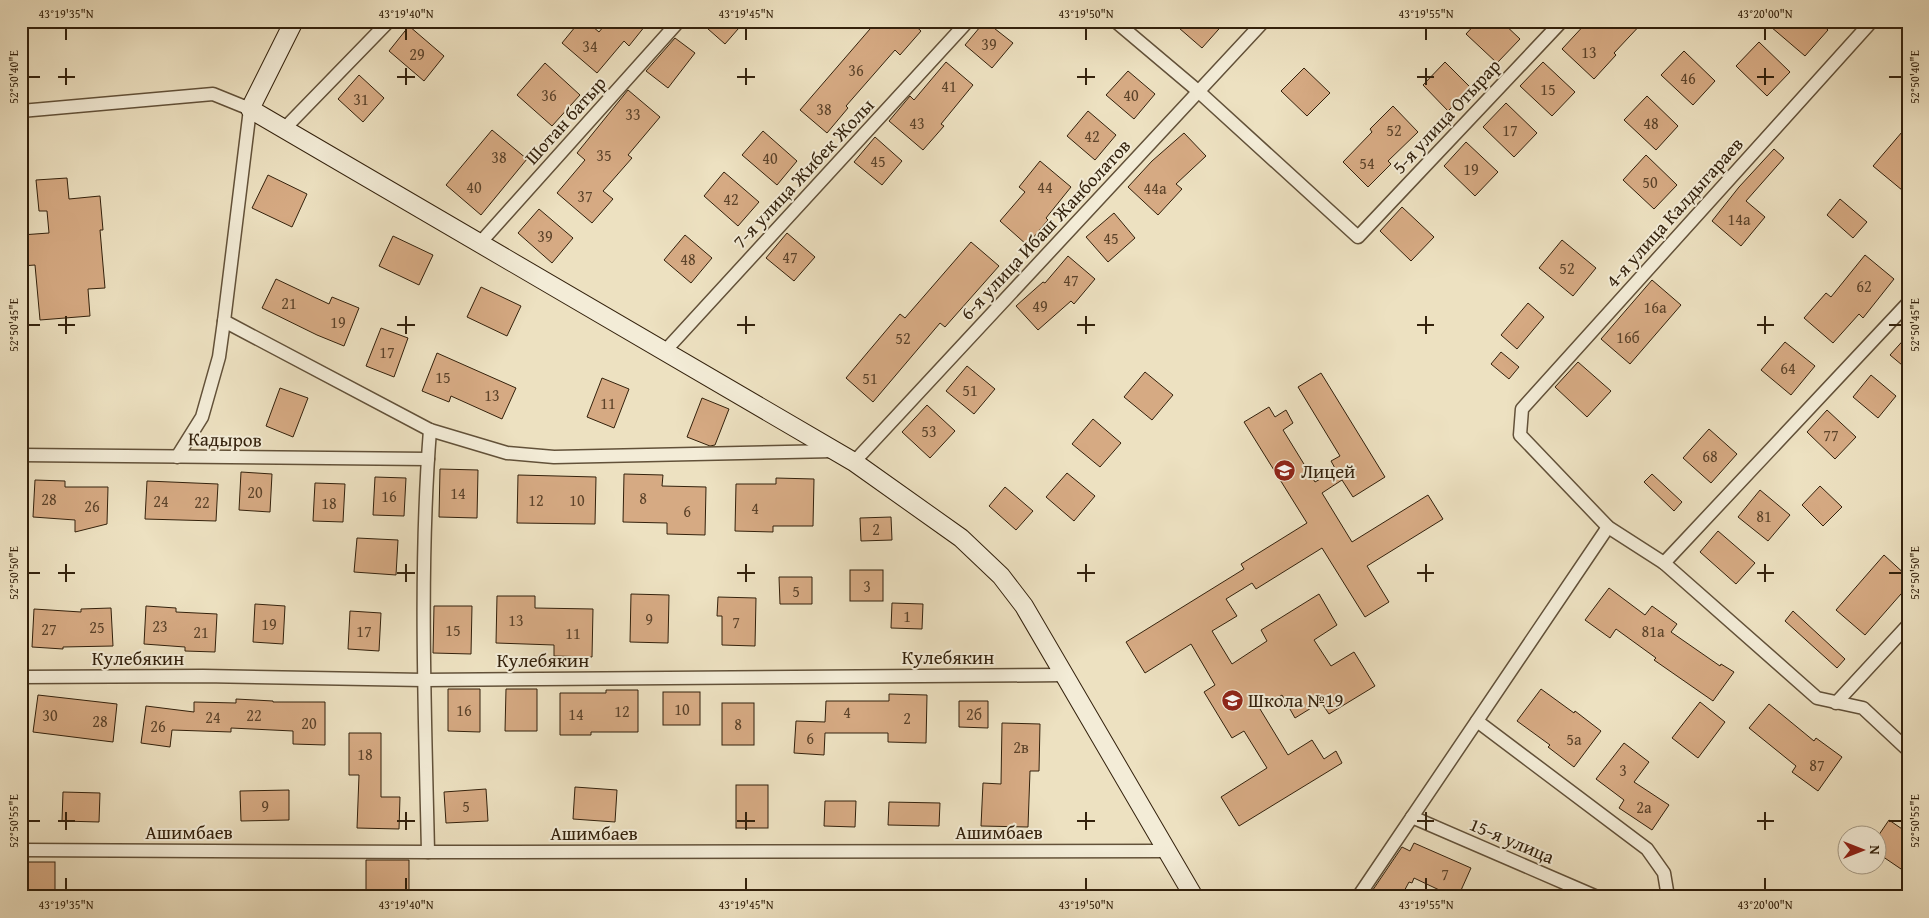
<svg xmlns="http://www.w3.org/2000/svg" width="1929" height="918" viewBox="0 0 1929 918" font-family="'Gentium Book Plus',serif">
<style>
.building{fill:#d6aa83;stroke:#33210c}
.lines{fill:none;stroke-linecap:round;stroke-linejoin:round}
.street-casing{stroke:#625139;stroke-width:15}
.secondary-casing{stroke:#33210c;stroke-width:20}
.street{stroke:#f3ecd7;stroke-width:12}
.secondary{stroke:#f3ecd7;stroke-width:18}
.ticks{fill:none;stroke:#33210c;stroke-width:2}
.labels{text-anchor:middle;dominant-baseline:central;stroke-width:4;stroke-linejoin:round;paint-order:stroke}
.number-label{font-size:16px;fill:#5c432a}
.street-label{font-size:19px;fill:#33210c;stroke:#f3ecd7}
.poi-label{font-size:19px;fill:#33210c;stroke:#f3ecd7;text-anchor:start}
.neatline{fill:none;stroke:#33210c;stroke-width:2}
.ticks-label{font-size:12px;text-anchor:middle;fill:#33210c}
</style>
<rect width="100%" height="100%" fill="#ede1c1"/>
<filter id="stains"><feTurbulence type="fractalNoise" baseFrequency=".004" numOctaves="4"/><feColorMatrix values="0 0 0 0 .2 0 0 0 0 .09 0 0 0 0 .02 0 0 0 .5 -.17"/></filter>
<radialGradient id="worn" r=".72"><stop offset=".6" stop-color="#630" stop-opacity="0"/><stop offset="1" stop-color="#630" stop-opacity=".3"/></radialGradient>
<!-- building -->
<g class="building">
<path d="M580,21H586L599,32L608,21H649L629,46L624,41L597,73L562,43Z"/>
<path d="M699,21H745L725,44Z"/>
<path d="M861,21H910L921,31L900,55L895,50L846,106L848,108L827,133L800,110L870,29Z"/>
<path d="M985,21L1013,43L992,68L965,45Z"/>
<path d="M1185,21H1226L1202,48L1179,28Z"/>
<path d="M1478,21H1501L1520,39L1497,63L1466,34Z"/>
<path d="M1588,21H1644L1614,53L1616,55L1594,79L1562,49Z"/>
<path d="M1764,21H1818L1828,30L1805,56Z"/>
<path d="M409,26L444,56L424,81L389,51Z"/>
<path d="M675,38L695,53L668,88L646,71Z"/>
<path d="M1759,42L1790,72L1767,96L1736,66Z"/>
<path d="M1684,51L1715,81L1693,105L1661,75Z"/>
<path d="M946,62L973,85L941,124L944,126L923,150L889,121L910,96L914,100Z"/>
<path d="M1445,62L1471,88L1448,111L1423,85Z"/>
<path d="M1543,62L1575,92L1552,116L1520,86Z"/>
<path d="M545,63L580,95L552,126L517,95Z"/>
<path d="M1304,68L1330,93L1307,116L1281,91Z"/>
<path d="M1128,71L1155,94L1134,119L1106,95Z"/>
<path d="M359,75L384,98L363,122L338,99Z"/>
<path d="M628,90L660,117L628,155L632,158L603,191L613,199L592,223L557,193L585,160L577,153Z"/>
<path d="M1647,96L1678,126L1656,150L1624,120Z"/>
<path d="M1506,103L1537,133L1514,157L1483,127Z"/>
<path d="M1393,106L1418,132L1388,161L1391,164L1368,187L1343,162L1372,132L1370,129Z"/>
<path d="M1088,111L1116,135L1095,160L1067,136Z"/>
<path d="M1908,125V195L1873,166Z"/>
<path d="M492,130L527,159L481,215L446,185Z"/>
<path d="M763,131L797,161L777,185L742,155Z"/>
<path d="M1184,133L1206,156L1176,184L1182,189L1158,215L1128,187L1152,161Z"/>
<path d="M875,137L902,161L882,185L854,162Z"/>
<path d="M1466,142L1498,172L1475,196L1444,166Z"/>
<path d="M1774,149L1784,158L1746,201L1765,217L1741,246L1712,221L1739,187Z"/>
<path d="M1646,155L1677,185L1654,209L1623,180Z"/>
<path d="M1040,161L1071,187L1046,218L1048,220L1027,245L1000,221L1025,192L1019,187Z"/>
<path d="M724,172L759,202L738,226L704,196Z"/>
<path d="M268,175L307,194L292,227L252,208Z"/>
<path d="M67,178L69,199L100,196L103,230H100L105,288L88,289L90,316L40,320L35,265L21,266V235L49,233L47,211H39L36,180Z"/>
<path d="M1840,199L1867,222L1853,238L1827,215Z"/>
<path d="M1402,207L1434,237L1411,261L1380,231Z"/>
<path d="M539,209L573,238L552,263L518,233Z"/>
<path d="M1114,213L1135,238L1108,262L1086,237Z"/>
<path d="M787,233L815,257L794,281L766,258Z"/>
<path d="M685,235L712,258L691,283L664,260Z"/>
<path d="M393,236L433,255L419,285L379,266Z"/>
<path d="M1562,240L1596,268L1573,296L1539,268Z"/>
<path d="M971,242L999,266L945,327L940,323L873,402L846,378L900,314L905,318Z"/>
<path d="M1865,255L1894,279L1863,318L1859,314L1833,343L1804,318L1826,293L1831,297Z"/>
<path d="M1068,256L1095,279L1074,304L1071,301L1038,330L1016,306L1043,282L1045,283Z"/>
<path d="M276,279L329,304L332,297L359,308L344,346L317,335L262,308Z"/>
<path d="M1652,280L1681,305L1630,364L1601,339Z"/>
<path d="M481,287L521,306L507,336L467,317Z"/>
<path d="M1528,303L1544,317L1517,349L1501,335Z"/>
<path d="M381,328L408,338L394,377L366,366Z"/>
<path d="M1908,335V370L1890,355Z"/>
<path d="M1785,342L1815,366L1791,395L1761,370Z"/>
<path d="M1501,352L1519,367L1509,379L1491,364Z"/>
<path d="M437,353L516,388L502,419L451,396L449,402L422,391Z"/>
<path d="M1578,362L1611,391L1587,417L1555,387Z"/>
<path d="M967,366L995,389L974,414L946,391Z"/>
<path d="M1145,372L1173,395L1152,420L1124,397Z"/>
<path d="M1321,373L1385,477L1353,497L1342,480L1322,493L1352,542L1428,495L1443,519L1367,566L1389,602L1365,617L1322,548L1256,589L1252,583L1226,599L1237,616L1212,631L1232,664L1267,641L1261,630L1319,594L1337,625L1314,640L1331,666L1354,652L1375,686L1329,714L1321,702L1295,718L1282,695L1260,709L1288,755L1312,740L1324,759L1336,751L1342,763L1239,826L1221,797L1267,768L1244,731L1232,738L1204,692L1215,685L1191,644L1145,673L1126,642L1244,569L1241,564L1307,523L1244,422L1269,407L1275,417L1286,410L1293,423L1283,430L1315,482L1336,470L1331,461L1340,456L1298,387Z"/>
<path d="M1871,375L1896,396L1878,418L1853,397Z"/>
<path d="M602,378L629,389L614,428L587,417Z"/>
<path d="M280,388L308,398L293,437L266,426Z"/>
<path d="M702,398L729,409L715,445L710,446L687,437Z"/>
<path d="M927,405L955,431L930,458L902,432Z"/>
<path d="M1827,410L1856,437L1835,459L1807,432Z"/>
<path d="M1093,419L1121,443L1100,467L1072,444Z"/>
<path d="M1709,429L1737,454L1711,483L1683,458Z"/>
<path d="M440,469L478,470L477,518L439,517Z"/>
<path d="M241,472L272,474L270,512L239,510Z"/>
<path d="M1067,473L1095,496L1074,521L1046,497Z"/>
<path d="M624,474L663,475L662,486L706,487L705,535L667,534V523L623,522Z"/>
<path d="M1652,474L1682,502L1674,511L1644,482Z"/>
<path d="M518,475L596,477L595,524L517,523Z"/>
<path d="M375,477L406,478L404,516L373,515Z"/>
<path d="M776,478L814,479L813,526H773V532L735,531L736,484H776Z"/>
<path d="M35,480L65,481V487H108L107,524L75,532V520L33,517Z"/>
<path d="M147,481L218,484L216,521L145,519Z"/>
<path d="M315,483L345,484L343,522L313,521Z"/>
<path d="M1820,486L1842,507L1823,526L1802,505Z"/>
<path d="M1005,487L1033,511L1016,530L989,506Z"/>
<path d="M1760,490L1790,515L1768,541L1738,517Z"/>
<path d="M891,517L892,540L861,541L860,518Z"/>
<path d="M1718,531L1755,563L1736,584L1700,552Z"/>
<path d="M357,538L398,540L396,575L354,572Z"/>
<path d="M1884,555L1908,577V586L1865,635L1836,610Z"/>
<rect x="850" y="570" width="33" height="31"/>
<path d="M779,577H812V604H780Z"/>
<path d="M1609,588L1645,615L1652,606L1677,624L1671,632L1720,666L1721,664L1734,672L1713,701L1654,660L1656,658L1616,629L1610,638L1585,620Z"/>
<path d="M631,594L669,595L668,643L630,642Z"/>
<path d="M497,596H535V608L593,609L592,657L554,656V645L496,643Z"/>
<path d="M718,597L756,598L755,646L722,645V616H717Z"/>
<path d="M892,603L923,604L922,629L891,628Z"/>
<path d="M255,604L285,606L283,644L253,642Z"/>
<path d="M146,606L176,608V612L217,614L215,652L185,651V647L144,644Z"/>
<path d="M434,606H472L471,654L433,653Z"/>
<path d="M111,608L113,646L63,647V649L32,647L34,609L81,612V609Z"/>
<path d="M350,611L381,613L379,651L348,649Z"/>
<path d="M1793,611L1845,659L1837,668L1785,621Z"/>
<path d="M448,689H480V732L448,731Z"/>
<path d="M506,689H537V731H505Z"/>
<path d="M1541,689L1574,713L1575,711L1601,731L1574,767L1548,747L1550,745L1517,721Z"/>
<path d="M606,690H638V732H591V735H560V693H606Z"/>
<rect x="663" y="692" width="37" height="33"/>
<path d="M889,694L927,695L926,743L888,742V733H825L824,755L794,753L796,721L825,722L826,701H889Z"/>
<path d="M38,695L117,704L113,742L33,732Z"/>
<path d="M236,699L273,701V702H325V745L293,744V731L231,728V732L172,730L170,747L141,743L146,706L194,712V702L236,703Z"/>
<path d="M959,701H988V728L959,727Z"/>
<path d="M1700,702L1725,722L1698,758L1672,738Z"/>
<rect x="722" y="703" width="32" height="42"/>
<path d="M1769,704L1814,741L1816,738L1842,757L1818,791L1792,772L1796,766L1749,728Z"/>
<path d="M1002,723L1040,724L1039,771H1030L1028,827L981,826L983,783L1001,784Z"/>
<path d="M349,733H381V797H400L399,829L357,828L359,775H349Z"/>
<path d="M1624,743L1649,762L1634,782L1669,805L1652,830L1619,808L1624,800L1596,779Z"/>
<rect x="736" y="785" width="32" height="43"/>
<path d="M575,787L617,790L615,822L573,819Z"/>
<path d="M486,789L488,821L446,823L444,792Z"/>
<path d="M289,790V820L241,821L240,791Z"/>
<path d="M63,792L100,793L99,822L62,821Z"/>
<path d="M825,801H856L855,827L824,826Z"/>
<path d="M889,802L940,803L939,826L888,825Z"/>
<path d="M1889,820L1908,833V859L1901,869L1876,852V839Z"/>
<path d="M1414,843L1471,868L1458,897H1454L1414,878L1412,883L1409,882L1401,897H1368L1402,847L1410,851Z"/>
<path d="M366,860H409V890L366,891Z"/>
<rect x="21" y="862" width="34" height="33"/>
</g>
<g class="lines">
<defs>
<g id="street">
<path d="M1115,21L1198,91L1358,237L1562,21"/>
<path d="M1872,21L1522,409L1520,435L1608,527L1664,563L1817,698L1863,708L1908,750"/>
<path d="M21,111L213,94L250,109L224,321L430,430L507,453L554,457L834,451"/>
<path d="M284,129L389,21"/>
<path d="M480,243L679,21"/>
<path d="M665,351L968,21"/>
<path d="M21,455L428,459"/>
<path d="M177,457L202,417L219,357L224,321"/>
<path d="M854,462L1264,21"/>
<path d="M1664,563L1908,303"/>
<path d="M21,677L203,676L424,680L1064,675"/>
<path d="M1836,703L1908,625"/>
<path d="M1477,721L1647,849L1664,873L1668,897"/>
<path d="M1412,817L1597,897"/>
<path d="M21,850L428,852L1167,851"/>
<path d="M428,852C425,712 419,570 430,430"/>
<path d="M1358,897L1608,527"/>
</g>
<path id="secondary" d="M294,21L250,109L854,462L961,538L1001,576L1024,606L1194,897"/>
</defs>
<!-- street casing -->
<use href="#street" class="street-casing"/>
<!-- secondary casing -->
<use href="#secondary" class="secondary-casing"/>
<!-- street -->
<use href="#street" class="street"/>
<!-- secondary -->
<use href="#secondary" class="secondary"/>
</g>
<!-- ticks -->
<path class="ticks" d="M66,28V40M406,28V40M746,28V40M1086,28V40M1426,28V40M1765,28V40M66,68V85M406,68V85M746,68V85M1086,68V85M1426,68V85M1765,68V85M28,77H40M58,77H75M397,77H415M737,77H755M1077,77H1095M1417,77H1434M1757,77H1774M1889,77H1902M66,316V334M406,316V334M746,316V334M1086,316V334M1426,316V334M1765,316V334M28,325H40M58,325H75M397,325H415M737,325H755M1077,325H1095M1417,325H1434M1757,325H1774M1889,325H1902M66,564V582M406,564V582M746,564V582M1086,564V582M1426,564V582M1765,564V582M28,573H40M58,573H75M397,573H415M737,573H755M1077,573H1095M1417,573H1434M1757,573H1774M1889,573H1902M66,812V830M406,812V830M746,812V830M1086,812V830M1426,812V830M1765,812V830M28,821H40M58,821H75M397,821H415M737,821H755M1077,821H1095M1417,821H1434M1757,821H1774M1889,821H1902M66,878V890M406,878V890M746,878V890M1086,878V890M1426,878V890M1765,878V890"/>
<!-- icons -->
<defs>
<symbol id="school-disc" viewBox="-11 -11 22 22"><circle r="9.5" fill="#8f2418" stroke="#f3ecd7"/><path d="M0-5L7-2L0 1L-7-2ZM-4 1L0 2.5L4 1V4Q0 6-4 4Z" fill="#fff"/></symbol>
</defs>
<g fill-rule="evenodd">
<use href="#school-disc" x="1272" y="458" width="25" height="25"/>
<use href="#school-disc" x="1220" y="688" width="25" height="25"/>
</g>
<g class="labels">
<!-- number labels -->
<g class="number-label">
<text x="989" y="44">39</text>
<text x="590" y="46">34</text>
<text x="1589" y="52">13</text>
<text x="417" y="54">29</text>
<text x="856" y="70">36</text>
<text x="1688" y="78">46</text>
<text x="949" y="86">41</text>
<text x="1548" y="89">15</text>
<text x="549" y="95">36</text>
<text x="1131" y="95">40</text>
<text x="361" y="99">31</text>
<text x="824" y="109">38</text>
<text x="633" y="114">33</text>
<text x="917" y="123">43</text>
<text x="1651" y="123">48</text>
<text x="1394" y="130">52</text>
<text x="1510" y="130">17</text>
<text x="1092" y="136">42</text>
<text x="604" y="155">35</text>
<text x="499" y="157">38</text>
<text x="770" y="158">40</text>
<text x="878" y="161">45</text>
<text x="1367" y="163">54</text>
<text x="1471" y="169">19</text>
<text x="1650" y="182">50</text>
<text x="474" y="187">40</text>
<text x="1045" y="187">44</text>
<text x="1155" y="188">44а</text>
<text x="585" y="196">37</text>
<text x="731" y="199">42</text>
<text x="1739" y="219">14а</text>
<text x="545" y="236">39</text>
<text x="1111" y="238">45</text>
<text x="790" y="257">47</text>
<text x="688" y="259">48</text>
<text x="1567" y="268">52</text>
<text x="1071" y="280">47</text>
<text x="1864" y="286">62</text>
<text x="289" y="303">21</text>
<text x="1040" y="306">49</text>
<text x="1655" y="307">16а</text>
<text x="338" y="322">19</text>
<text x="1628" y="337">16б</text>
<text x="903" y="338">52</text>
<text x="387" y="352">17</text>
<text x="1788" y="368">64</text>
<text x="443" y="377">15</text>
<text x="870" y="378">51</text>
<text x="970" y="390">51</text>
<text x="492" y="395">13</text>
<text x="608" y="403">11</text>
<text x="929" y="431">53</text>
<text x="1831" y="435">77</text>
<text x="1710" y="456">68</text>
<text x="255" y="492">20</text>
<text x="458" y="493">14</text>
<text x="389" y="496">16</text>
<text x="643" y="498">8</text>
<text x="49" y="499">28</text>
<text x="536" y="500">12</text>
<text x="577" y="500">10</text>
<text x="161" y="501">24</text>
<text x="202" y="502">22</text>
<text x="329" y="503">18</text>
<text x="92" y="506">26</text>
<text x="755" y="508">4</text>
<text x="687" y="511">6</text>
<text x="1764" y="516">81</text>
<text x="876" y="529">2</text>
<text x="867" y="586">3</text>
<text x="796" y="591">5</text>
<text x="907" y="616">1</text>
<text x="649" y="619">9</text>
<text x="516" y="620">13</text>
<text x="736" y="622">7</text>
<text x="269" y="624">19</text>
<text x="160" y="626">23</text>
<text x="97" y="627">25</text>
<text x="49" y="629">27</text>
<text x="453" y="630">15</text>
<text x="364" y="631">17</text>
<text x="1653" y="631">81а</text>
<text x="201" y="632">21</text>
<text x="573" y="633">11</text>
<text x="682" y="709">10</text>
<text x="464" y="710">16</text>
<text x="622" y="711">12</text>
<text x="847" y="712">4</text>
<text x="576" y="714">14</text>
<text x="974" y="714">2б</text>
<text x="50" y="715">30</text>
<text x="254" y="715">22</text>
<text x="213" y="717">24</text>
<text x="907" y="718">2</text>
<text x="100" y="721">28</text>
<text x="309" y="723">20</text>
<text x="738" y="724">8</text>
<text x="158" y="726">26</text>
<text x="810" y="738">6</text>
<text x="1574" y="739">5а</text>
<text x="1021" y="747">2в</text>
<text x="365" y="754">18</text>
<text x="1817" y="765">87</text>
<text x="1623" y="770">3</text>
<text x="265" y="806">9</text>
<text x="466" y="806">5</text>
<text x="1644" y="807">2а</text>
<text x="1445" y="874">7</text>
</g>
<!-- street labels -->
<g class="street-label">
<text transform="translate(1446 116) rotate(-47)">5-я улица Отырар</text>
<text transform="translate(565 120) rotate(-48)">Шотан батыр</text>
<text transform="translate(803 173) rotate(-47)">7-я улица Жибек Жолы</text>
<text transform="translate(1674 212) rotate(-48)">4-я улица Калдыгараев</text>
<text transform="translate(1045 229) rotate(-47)">6-я улица Ибаш Жанболатов</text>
<text transform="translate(225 439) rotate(1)">Кадыров</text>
<text x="948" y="657">Кулебякин</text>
<text x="138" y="658">Кулебякин</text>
<text x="543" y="660">Кулебякин</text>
<text x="189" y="832">Ашимбаев</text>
<text x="999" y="832">Ашимбаев</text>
<text x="594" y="833">Ашимбаев</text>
<text transform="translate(1512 840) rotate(23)">15-я улица</text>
</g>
<!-- poi labels -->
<g class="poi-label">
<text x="1301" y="471">Лицей</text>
<text x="1248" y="700">Школа №19</text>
</g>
</g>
<!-- margin -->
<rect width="1929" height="918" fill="none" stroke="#ede1c1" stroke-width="55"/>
<!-- north arrow -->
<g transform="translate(1862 850) rotate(90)"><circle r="24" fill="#f3ecd7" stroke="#a69b86"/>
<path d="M0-4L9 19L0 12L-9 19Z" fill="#8f2418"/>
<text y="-8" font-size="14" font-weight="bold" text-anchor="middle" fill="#33210c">N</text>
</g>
<rect x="28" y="28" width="1874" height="862" class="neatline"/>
<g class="ticks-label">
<text x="66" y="18">43°19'35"N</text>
<text x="406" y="18">43°19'40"N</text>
<text x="746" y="18">43°19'45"N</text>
<text x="1086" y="18">43°19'50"N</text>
<text x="1426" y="18">43°19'55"N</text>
<text x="1765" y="18">43°20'00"N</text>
<text transform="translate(1915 77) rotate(-90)" y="4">52°50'40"E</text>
<text transform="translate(14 77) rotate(-90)" y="4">52°50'40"E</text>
<text transform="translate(1915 325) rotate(-90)" y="4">52°50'45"E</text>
<text transform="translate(14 325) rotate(-90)" y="4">52°50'45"E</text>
<text transform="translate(1915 573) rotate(-90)" y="4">52°50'50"E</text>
<text transform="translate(14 573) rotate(-90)" y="4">52°50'50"E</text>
<text transform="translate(1915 821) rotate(-90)" y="4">52°50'55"E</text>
<text transform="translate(14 821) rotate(-90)" y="4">52°50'55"E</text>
<text x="66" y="909">43°19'35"N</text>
<text x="406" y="909">43°19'40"N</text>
<text x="746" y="909">43°19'45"N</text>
<text x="1086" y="909">43°19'50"N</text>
<text x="1426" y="909">43°19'55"N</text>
<text x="1765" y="909">43°20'00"N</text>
</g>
<rect width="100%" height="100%" filter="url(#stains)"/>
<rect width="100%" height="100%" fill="url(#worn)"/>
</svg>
